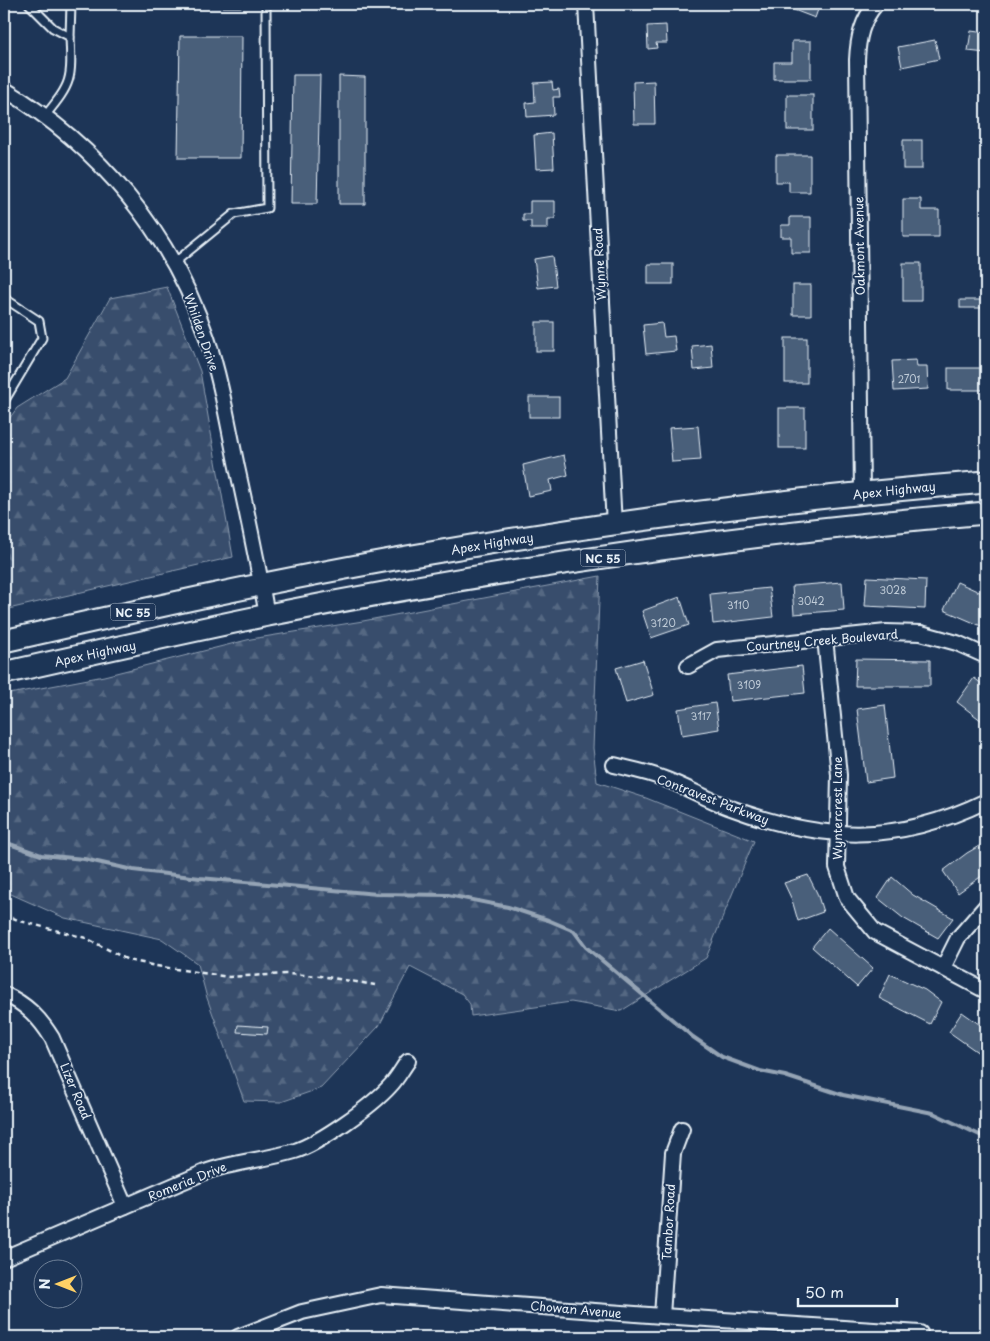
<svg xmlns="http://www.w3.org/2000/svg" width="990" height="1341" viewBox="0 0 990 1341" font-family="'Playpen Sans',sans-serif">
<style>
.forest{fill:url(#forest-firs);stroke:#909fb2}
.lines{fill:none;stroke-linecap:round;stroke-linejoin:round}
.stream{stroke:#95a4b5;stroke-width:4}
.building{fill:#495e7a;stroke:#e8f1f8}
.lane-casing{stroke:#e8f1f8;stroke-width:11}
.street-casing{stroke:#e8f1f8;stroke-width:18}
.primary-casing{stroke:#e8f1f8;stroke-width:25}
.path{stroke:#e8f1f8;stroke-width:2.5;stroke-dasharray:5 4;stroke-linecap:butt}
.lane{stroke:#1d3557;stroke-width:7}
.street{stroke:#1d3557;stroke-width:14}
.primary{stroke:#1d3557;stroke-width:21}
.labels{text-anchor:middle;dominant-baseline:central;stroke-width:4;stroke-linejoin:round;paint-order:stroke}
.number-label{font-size:10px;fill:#c0ccd8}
.shield{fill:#1d3557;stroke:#abb9c8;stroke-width:1}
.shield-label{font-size:11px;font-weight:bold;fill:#e8f1f8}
.street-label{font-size:12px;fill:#e8f1f8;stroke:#1d3557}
</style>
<defs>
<pattern id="forest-firs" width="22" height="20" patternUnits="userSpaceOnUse" patternTransform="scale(1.25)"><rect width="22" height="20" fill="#374d6c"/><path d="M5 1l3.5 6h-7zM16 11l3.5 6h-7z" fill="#546782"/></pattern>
</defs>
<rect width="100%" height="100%" fill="#1d3557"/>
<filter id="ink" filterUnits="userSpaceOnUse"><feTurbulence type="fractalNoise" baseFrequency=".02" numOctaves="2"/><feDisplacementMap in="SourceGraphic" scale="10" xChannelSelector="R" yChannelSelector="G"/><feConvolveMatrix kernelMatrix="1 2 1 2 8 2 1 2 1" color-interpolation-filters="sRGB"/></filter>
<g filter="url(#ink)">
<!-- forest -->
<g class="forest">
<path d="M167,287L200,371L233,557L4,610V426L17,408L65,378L110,298Z"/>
<path d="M600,576L593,748L597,782L646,798L754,841L706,958L621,1011L571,1002L471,1016L470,1004L462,994L410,967L379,1026L321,1088L281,1102L244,1101L207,998L198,964L162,939L65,918L4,891V695L104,676L251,639L363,621Z"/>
</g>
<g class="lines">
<!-- stream -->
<path class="stream" d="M4,842L41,855L84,859L133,870L200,878L377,894L448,895L508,907L548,920L574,931L586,947L693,1037L722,1057L760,1071L785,1076L843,1095L933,1113L986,1138"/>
</g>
<!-- building -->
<g class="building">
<rect x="180" y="4" width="61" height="3"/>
<path d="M796,4H820L815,18L794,10Z"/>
<path d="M666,25L667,43H656L657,48L648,49L647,26Z"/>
<path d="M971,31L986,33V53L968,51Z"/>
<path d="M180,36H242L241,158H178Z"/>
<path d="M935,40L939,59L902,67L898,47Z"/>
<path d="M792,41H811V79H774V62H792Z"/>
<path d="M984,64H986V83H981Z"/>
<path d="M293,75H320L317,204H291Z"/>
<path d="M339,76L365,77V204H339Z"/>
<path d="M654,81L655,124H634L633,82Z"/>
<path d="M552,82L553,90L559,89L560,97H553L554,115L527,117L526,103L535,102L534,83Z"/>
<rect x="787" y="95" width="26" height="35"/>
<path d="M552,133L554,168L536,169L534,135Z"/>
<rect x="903" y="140" width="19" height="29"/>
<path d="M776,155H810V192H789V182H776Z"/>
<path d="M903,199H921V210H939V237H903Z"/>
<path d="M530,201H555V219H548V229H531V221H523V214H530Z"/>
<path d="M790,217H811V253H791V237H781V225H790Z"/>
<path d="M552,256L556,286L538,288L534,259Z"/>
<rect x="903" y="263" width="18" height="38"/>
<rect x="648" y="264" width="25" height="20"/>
<rect x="793" y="285" width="18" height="30"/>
<rect x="960" y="300" width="24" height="8"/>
<rect x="536" y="322" width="18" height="29"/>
<path d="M662,323L664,337L674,336L676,351L646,354L643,325Z"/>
<rect x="785" y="338" width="22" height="45"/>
<path d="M711,344L713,368L694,370L692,346Z"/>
<path d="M916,360L917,367H927L928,389L894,391L892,361Z"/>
<rect x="948" y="368" width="38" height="22"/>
<rect x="529" y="397" width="30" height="20"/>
<rect x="779" y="408" width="26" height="40"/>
<path d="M698,426L701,460L672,462L669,428Z"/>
<path d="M564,455L568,475L550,480L552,491L528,496L523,465Z"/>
<path d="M867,577L926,580L925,609L865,606Z"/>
<path d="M842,582L844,610L794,614L792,586Z"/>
<path d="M957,582L986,595V628L944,610Z"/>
<path d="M769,588L773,617L713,624L710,594Z"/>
<path d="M680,597L689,625L651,638L642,611Z"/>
<path d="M856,659L930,660V686H855Z"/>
<path d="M643,660L654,695L626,703L616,668Z"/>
<path d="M802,666L805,693L730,701L727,675Z"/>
<path d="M974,678L986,687V724L957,702Z"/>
<path d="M715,703L719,729L682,735L678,709Z"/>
<path d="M885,705L893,778L866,782L857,709Z"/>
<path d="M986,842V873L958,893L943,871L967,853Z"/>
<path d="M808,875L817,893L823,912L798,921L792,900L784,883Z"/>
<path d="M892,877L913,895L953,918L938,938L903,918L878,898Z"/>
<path d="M828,928L873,968L857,987L812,947Z"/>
<path d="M890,974L925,990L941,1002L930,1024L879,998Z"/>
<path d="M962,1012L986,1029V1058L949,1032Z"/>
<path d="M238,1025L268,1027L267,1034L237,1032Z"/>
</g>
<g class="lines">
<defs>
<g id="lane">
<path d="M29,4L53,28L70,37C72,80 72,83 45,116"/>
<path d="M70,37L71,4"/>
<path d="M174,263L234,214L267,208L266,4"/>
<path d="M4,298L39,321L42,338L5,400"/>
</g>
<g id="street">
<path d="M586,4L614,525"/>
<path d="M4,89C99,146 171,233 207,338C221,380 228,424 237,467C248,517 258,566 267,615"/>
<path d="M862,493L857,60C858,38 862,20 876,4"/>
<path d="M825,638L839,775L837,867L847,898L875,932L986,991"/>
<path d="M688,666L717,650L886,632L921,633L957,643L986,656"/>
<path d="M614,765C630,769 647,772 662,778C685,786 706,799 728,807C821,842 896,845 986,801"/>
<path d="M943,968L958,938L986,906"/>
<path d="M4,994C26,1004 39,1017 52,1038L125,1206"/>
<path d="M4,1258L205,1172C234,1162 265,1160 295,1151C320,1143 372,1106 390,1086C397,1079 402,1069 408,1061"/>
<path d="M662,1316L673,1153L682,1129"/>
<path d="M238,1337L302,1312L381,1295L662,1316L920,1333"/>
</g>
<g id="primary">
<path d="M4,641C145,609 287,577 430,553C614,521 800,497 986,482"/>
<path d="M4,673C92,653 180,633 268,615C505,568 745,533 986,513"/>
</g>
</defs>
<!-- lane casing -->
<use href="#lane" class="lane-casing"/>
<!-- street casing -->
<use href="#street" class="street-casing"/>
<!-- primary casing -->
<use href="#primary" class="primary-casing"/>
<!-- path -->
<path class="path" d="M4,914L20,921L86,938L128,960L156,966L229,977L285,974L320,976L375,985"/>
<!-- lane -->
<use href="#lane" class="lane"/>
<!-- street -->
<use href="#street" class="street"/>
<!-- primary -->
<use href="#primary" class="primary"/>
</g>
</g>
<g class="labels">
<!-- number labels -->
<g class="number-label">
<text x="909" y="378">2701</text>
<text x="893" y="589">3028</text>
<text x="811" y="600">3042</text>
<text x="738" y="604">3110</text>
<text x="663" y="622">3120</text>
<text x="749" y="684">3109</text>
<text x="701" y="715">3117</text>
</g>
<!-- shield labels -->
<g class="shield">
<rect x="580.5" y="549.5" width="45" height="17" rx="4"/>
<rect x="110.5" y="603.5" width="45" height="17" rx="4"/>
</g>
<g class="shield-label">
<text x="603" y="558">NC 55</text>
<text x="133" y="612">NC 55</text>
</g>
<!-- street labels -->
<g class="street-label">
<text transform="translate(859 246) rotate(-91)">Oakmont Avenue</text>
<text transform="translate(599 264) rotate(-93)">Wynne Road</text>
<text transform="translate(202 332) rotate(71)">Whilden Drive</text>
<text transform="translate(894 490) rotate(-6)">Apex Highway</text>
<text transform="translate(492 543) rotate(-9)">Apex Highway</text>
<text transform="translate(822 640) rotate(-5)">Courtney Creek Boulevard</text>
<text transform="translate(95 653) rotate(-12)">Apex Highway</text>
<text transform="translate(713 799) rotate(21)">Contravest Parkway</text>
<text transform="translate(837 808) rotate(-90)">Wyntercrest Lane</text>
<text transform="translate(76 1091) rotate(67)">Lizer Road</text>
<text transform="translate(187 1181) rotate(-22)">Romeria Drive</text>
<text transform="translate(668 1222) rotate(-87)">Tambor Road</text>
<text transform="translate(576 1309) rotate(5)">Chowan Avenue</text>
</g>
</g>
<!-- margin -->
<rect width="990" height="1341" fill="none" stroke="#1d3557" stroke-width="20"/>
<rect x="10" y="10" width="970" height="1321" fill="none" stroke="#e8f1f8" stroke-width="2" filter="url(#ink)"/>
<!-- north arrow -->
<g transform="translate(58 1284) rotate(270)"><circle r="24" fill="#1d3557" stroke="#6e8097"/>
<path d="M0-4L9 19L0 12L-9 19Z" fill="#ffd166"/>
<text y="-8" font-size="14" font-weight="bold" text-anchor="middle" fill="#e8f1f8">N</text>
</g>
<!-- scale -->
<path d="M798 1298v8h99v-8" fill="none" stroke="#e8f1f8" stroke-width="2.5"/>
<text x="805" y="1298" font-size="15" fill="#e8f1f8" stroke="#1d3557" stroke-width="4" paint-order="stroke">50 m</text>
</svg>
